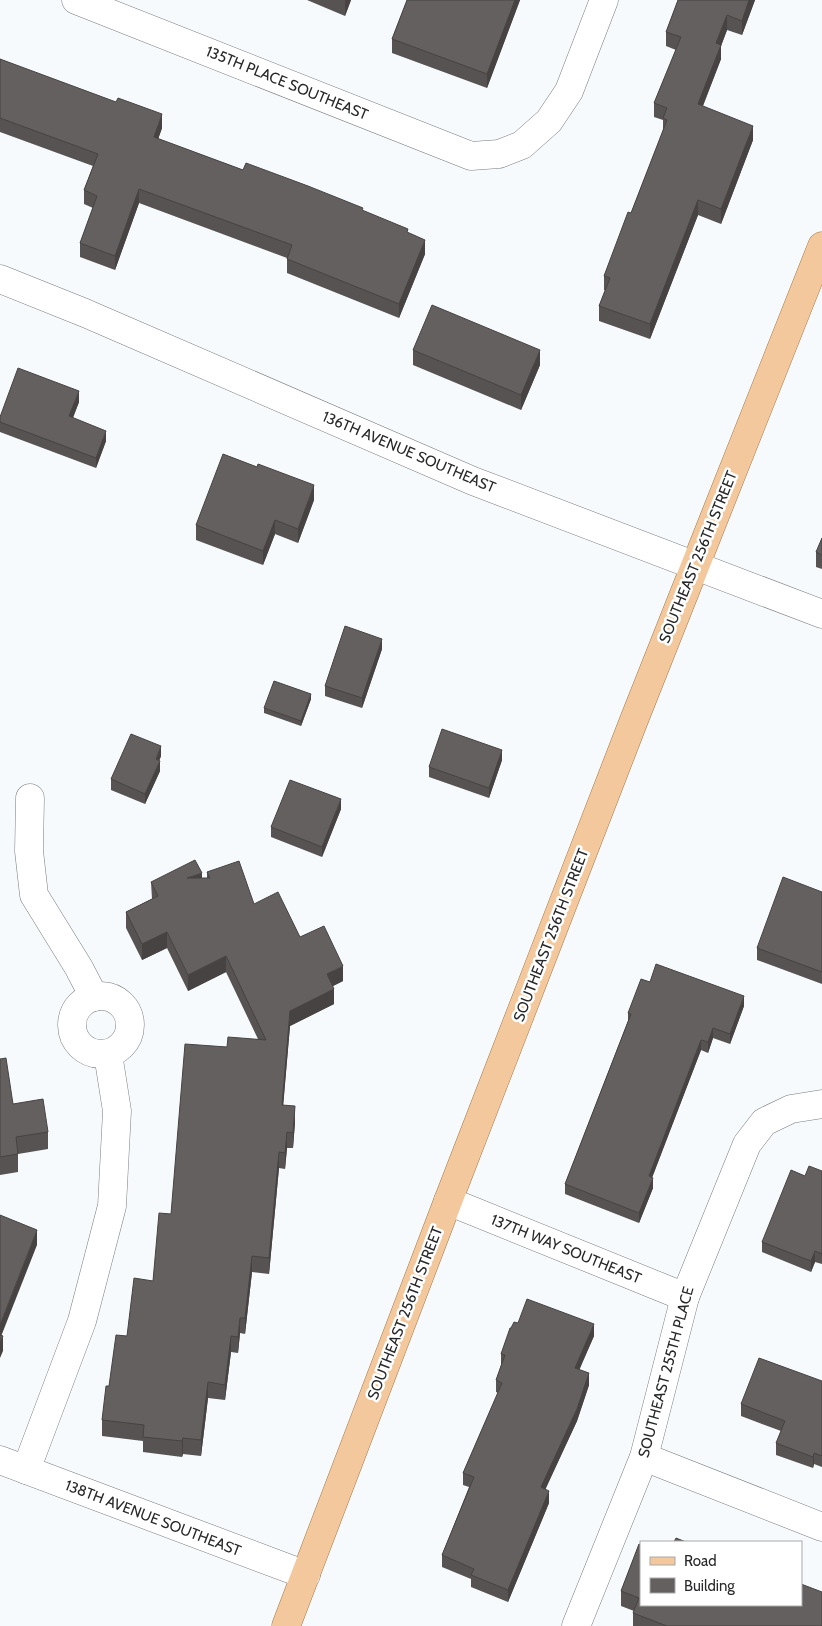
<svg xmlns="http://www.w3.org/2000/svg" width="822" height="1626" viewBox="0 0 822 1626" font-family="Cabin,sans-serif">
<style>
.lines{fill:none;stroke-linecap:round;stroke-linejoin:round}
.minor-casing{stroke:#7a7d80;stroke-width:29}
.major-casing{stroke:#a57949;stroke-width:29}
.minor{stroke:#fff;stroke-width:28}
.major{stroke:#f2c89c;stroke-width:28}
.wall{fill:#565352}
.shaded-wall{fill:#464342}
.building{fill:#64605f;stroke:#464342}
.labels{text-anchor:middle;dominant-baseline:central;stroke-width:5;stroke-linejoin:round;paint-order:stroke}
.street-label{font-size:15px;fill:#272829;stroke:#fff}
</style>
<rect width="100%" height="100%" fill="#f7fafd"/>
<g class="lines">
<defs>
<g id="minor">
<path d="M76,0L471,156L499,154L522,145L549,121L569,91L604,0"/>
<path d="M0,279L85,313L473,481L822,614"/>
<path d="M30,798L29,851L34,895L79,968L94,997"/>
<circle cx="101" cy="1025" r="29"/>
<path d="M448,1201L685,1297"/>
<path d="M644,1457L822,1527"/>
<path d="M0,1460L306,1575"/>
<path d="M26,1470L82,1321L112,1206L117,1111L108,1054"/>
<path d="M576,1626L644,1457L685,1297L747,1144L764,1122L791,1109L822,1104"/>
</g>
<path id="major" d="M286,1626L448,1201L634,720L822,246"/>
</defs>
<!-- minor casing -->
<use href="#minor" class="minor-casing"/>
<!-- major casing -->
<use href="#major" class="major-casing"/>
<!-- minor -->
<use href="#minor" class="minor"/>
<!-- major -->
<use href="#major" class="major"/>
</g>
<!-- wall -->
<g class="wall">
<path d="M307,0H351L345,16Z"/>
<path d="M407,0H520L487,88L392,53V39Z"/>
<path d="M678,0H755L742,35L727,30L721,46V59L703,106L753,140L721,224L698,215L650,339L599,321V306L605,290H604V276L631,213L663,131V120L654,117V103L676,50L666,46V32Z"/>
<path d="M0,59L162,128L158,139L243,170L363,211L408,233L425,254L399,318L287,273V258L139,203L115,270L80,257V243L93,208L84,204V190L93,166L0,132Z"/>
<path d="M413,350L540,365L521,410L413,365Z"/>
<path d="M79,402L73,418L106,441L96,468L0,432V417Z"/>
<path d="M314,500L298,543L275,534L263,565L196,540V525Z"/>
<path d="M822,538V569L816,567V552Z"/>
<path d="M382,649L362,708L325,696V686Z"/>
<path d="M311,699L301,726L264,713V708Z"/>
<path d="M161,756L159,761L160,771L145,804L111,790V779Z"/>
<path d="M502,760L489,798L429,777V767Z"/>
<path d="M341,809L322,857L271,837V827Z"/>
<path d="M207,872L300,937L343,981L333,986L334,1004L290,1026L283,1105L295,1122L293,1148H287L285,1169L279,1168L269,1274L252,1272L245,1334L240,1333L238,1353L231,1352L225,1400L208,1398L201,1456L183,1454L182,1457L143,1452V1441L102,1436V1420L109,1386L127,1336L153,1281L171,1214L227,1047L258,1039L226,972L188,991L167,948L142,960L126,928V912L152,899L151,882L207,878Z"/>
<path d="M822,892V984L757,960V948Z"/>
<path d="M650,982L744,1006L730,1044L713,1038L708,1053L701,1050L652,1177L653,1188L639,1223L565,1194V1184L628,1021V1013Z"/>
<path d="M0,1059L13,1104L48,1132V1149L18,1154V1172L0,1175Z"/>
<path d="M822,1171V1264L815,1262L811,1272L762,1252V1242L805,1176Z"/>
<path d="M518,1323L594,1336L579,1369L589,1385L577,1421L545,1489L549,1503L508,1602L471,1587V1579L442,1567V1555L469,1487L463,1485V1473L498,1393L496,1392V1380L501,1365V1354L511,1328Z"/>
<path d="M822,1381V1467L814,1464L813,1468L776,1455V1443L781,1431L741,1416V1404Z"/>
<path d="M639,1544L641,1605L822,1626H633V1613L634,1611L621,1606V1591Z"/>
</g>
<!-- shaded-wall -->
<g class="shaded-wall">
<path d="M345,0H351L345,16Z"/>
<path d="M515,0H520L487,88V74Z"/>
<path d="M749,0H755L742,35V21Z"/>
<path d="M727,15V30L721,46V59L698,118V104L716,43Z"/>
<path d="M162,114V128L154,151V137Z"/>
<path d="M753,126V140L721,224V209Z"/>
<path d="M139,189V203L115,270V256Z"/>
<path d="M698,200V215L650,339V324Z"/>
<path d="M425,240V254L399,318V304Z"/>
<path d="M540,350V365L521,410V395Z"/>
<path d="M79,391V402L69,427V416Z"/>
<path d="M106,431V441L96,468V458Z"/>
<path d="M314,485V500L298,543V529Z"/>
<path d="M275,520V534L263,565V551Z"/>
<path d="M382,639V649L362,708V698Z"/>
<path d="M311,694V699L301,726V721Z"/>
<path d="M161,746V756L156,769V759Z"/>
<path d="M502,750V760L489,798V788Z"/>
<path d="M160,761V771L145,804V794Z"/>
<path d="M341,799V809L322,857V847Z"/>
<path d="M202,873V889L187,878Z"/>
<path d="M167,932V948L142,960V944Z"/>
<path d="M226,956V972L188,991V975Z"/>
<path d="M343,966V981L327,989V974Z"/>
<path d="M334,989V1004L290,1026L282,1120V1105L290,1011Z"/>
<path d="M744,996V1006L730,1044V1034Z"/>
<path d="M713,1028V1038L708,1053V1042Z"/>
<path d="M701,1040V1050L649,1186V1176Z"/>
<path d="M295,1106V1122L293,1148V1133Z"/>
<path d="M287,1132V1148L285,1169V1153Z"/>
<path d="M279,1152V1168L269,1274V1258Z"/>
<path d="M653,1178V1188L639,1223V1213Z"/>
<path d="M37,1230V1245L0,1339V1325Z"/>
<path d="M815,1251V1262L811,1272V1261Z"/>
<path d="M252,1256V1272L245,1334V1318Z"/>
<path d="M240,1318V1333L238,1353V1337Z"/>
<path d="M594,1324V1336L575,1380V1368Z"/>
<path d="M3,1336V1351L0,1358V1343Z"/>
<path d="M231,1336V1352L225,1400V1385Z"/>
<path d="M589,1373V1385L577,1421L541,1499V1487Z"/>
<path d="M208,1382V1398L201,1456V1440Z"/>
<path d="M183,1438V1454L182,1457V1441Z"/>
<path d="M814,1453V1464L813,1468V1457Z"/>
<path d="M549,1491V1503L508,1602V1590Z"/>
</g>
<!-- building -->
<g class="building">
<path d="M407,0H515L487,74L392,39Z"/>
<path d="M678,0H749L742,21L727,15L716,43L721,45L698,104L753,126L721,209L698,200L650,324L599,306L610,278L604,276L628,212L631,213L667,120L663,118L667,108L654,103L681,37L666,32Z"/>
<path d="M0,59L116,102L118,98L162,114L154,137L243,170L246,163L308,186L363,208L362,210L408,229L407,232L425,240L399,304L287,259L292,245L139,189L115,256L80,243L97,196L84,190L98,154L0,118Z"/>
<path d="M432,305L540,350L521,395L413,350Z"/>
<path d="M18,368L79,391L69,416L106,431L96,458L0,422V417Z"/>
<path d="M223,454L257,467L258,464L314,485L298,529L275,520L263,551L196,525Z"/>
<path d="M822,538V555L816,552Z"/>
<path d="M345,626L382,639L362,698L325,686Z"/>
<path d="M274,681L311,694L301,721L264,708Z"/>
<path d="M442,729L502,750L489,788L429,767Z"/>
<path d="M131,734L161,746L156,759L160,761L145,794L111,779Z"/>
<path d="M290,780L341,799L322,847L271,827Z"/>
<path d="M195,860L202,873L187,878H210L207,872L239,861L254,904L278,892L300,937L324,926L343,966L327,974L334,989L290,1011L282,1105L295,1106L293,1133L287,1132L285,1153L279,1152L269,1258L252,1256L245,1318H240L238,1337L231,1336L225,1385L208,1382L201,1440L183,1438L182,1441L143,1437L144,1425L102,1420L106,1386H109L116,1335L127,1336L134,1278L153,1281L159,1213L171,1214L185,1044L227,1047L228,1037L266,1040L226,956L188,975L167,932L142,944L126,912L158,896L151,882Z"/>
<path d="M783,877L822,892V972L757,948Z"/>
<path d="M656,964L744,996L730,1034L713,1028L708,1042L701,1040L649,1176L653,1178L639,1213L565,1184L631,1014L628,1013L641,979L650,982Z"/>
<path d="M6,1058L13,1104L43,1099L48,1132L16,1137L18,1154L0,1157V1059Z"/>
<path d="M809,1166L822,1171V1254L815,1251L811,1261L762,1242L791,1170L805,1176Z"/>
<path d="M0,1215L37,1230L0,1325Z"/>
<path d="M527,1299L594,1324L575,1368L589,1373L577,1409L541,1487L549,1491L508,1590L471,1575L474,1569L442,1555L474,1477L463,1473L502,1383L496,1380L505,1355L501,1354L510,1328H511L514,1322L518,1323Z"/>
<path d="M0,1335L3,1336L0,1343Z"/>
<path d="M759,1358L822,1381V1456L814,1453L813,1457L776,1443L785,1421L741,1404Z"/>
<path d="M676,1538L686,1542H674Z"/>
<path d="M639,1544L641,1545V1605H801V1584L822,1592V1626H667L633,1613L639,1598L621,1591Z"/>
</g>
<g class="labels">
<!-- street labels -->
<g class="street-label">
<text transform="translate(287 83) rotate(22)">135TH PLACE SOUTHEAST</text>
<text transform="translate(409 452) rotate(23)">136TH AVENUE SOUTHEAST</text>
<text transform="translate(698 557) rotate(-68)">SOUTHEAST 256TH STREET</text>
<text transform="translate(551 935) rotate(-69)">SOUTHEAST 256TH STREET</text>
<text transform="translate(566 1249) rotate(22)">137TH WAY SOUTHEAST</text>
<text transform="translate(405 1313) rotate(-69)">SOUTHEAST 256TH STREET</text>
<text transform="translate(666 1372) rotate(-75)">SOUTHEAST 255TH PLACE</text>
<text transform="translate(153 1518) rotate(21)">138TH AVENUE SOUTHEAST</text>
</g>
</g>
<!-- legend -->
<rect x="640" y="1541" width="162" height="65" fill="#ffffff" stroke="#a9a9a9"/>
<rect x="650" y="1557" width="25" height="8" fill="#f2c89c" stroke="#a9a9a9"/>
<text x="684" y="1566" font-size="15" fill="#272829">Road</text>
<rect x="650" y="1578" width="25" height="15" fill="#64605f" stroke="#a9a9a9"/>
<text x="684" y="1591" font-size="15" fill="#272829">Building</text>
</svg>
